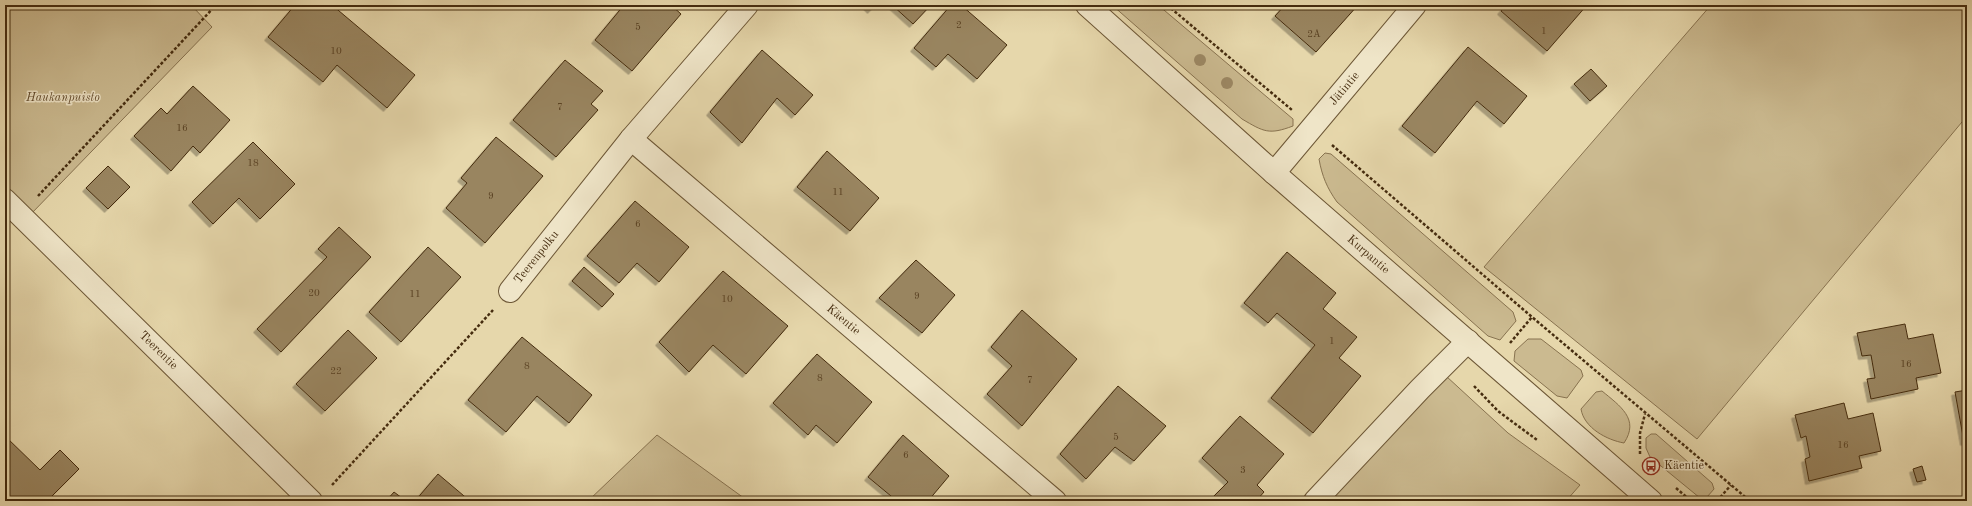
<svg xmlns="http://www.w3.org/2000/svg" width="1972" height="506" viewBox="0 0 1972 506" font-family="'Old Standard TT',serif">
<style>
.green{fill:#cbba90;stroke:#887350}
.building{fill:#998560;stroke:#452c0f;filter:url(#shadow)}
.lines{fill:none;stroke-linecap:round;stroke-linejoin:round}
.minor-casing{stroke:#6d5736;stroke-width:24}
.path{stroke:#452c0f;stroke-width:2.5;stroke-dasharray:3 2;stroke-linecap:butt}
.minor{stroke:#efe5c8;stroke-width:22}
.tree{fill:#9c8864}
.labels{text-anchor:middle;dominant-baseline:central;stroke-width:3;stroke-linejoin:round;paint-order:stroke}
.number-label{font-size:10px;fill:#5a4223}
.street-label{font-size:12px;fill:#452c0f;stroke:#efe5c8}
.park-label{font-size:12px;font-style:italic;fill:#604829;stroke:#efe5c8}
.poi-label{font-size:12px;fill:#452c0f;stroke:#efe5c8;text-anchor:start}
</style>
<defs>
<filter id="shadow"><feDropShadow dx="-3.5" dy="3.5" stdDeviation="0" flood-color="#0004"/></filter>
</defs>
<rect width="100%" height="100%" fill="#e6d7ab"/>
<filter id="stains"><feTurbulence type="fractalNoise" baseFrequency=".005" numOctaves="4"/><feColorMatrix values="0 0 0 0 .2 0 0 0 0 .09 0 0 0 0 .02 0 0 0 .5 -.17"/></filter>
<radialGradient id="worn" r=".72"><stop offset=".6" stop-color="#630" stop-opacity="0"/><stop offset="1" stop-color="#630" stop-opacity=".3"/></radialGradient>
<!-- green -->
<g class="green">
<path d="M5,5H191L212,27L31,214L5,188Z"/>
<path d="M1112,5H1158L1293,119V126C1269,135 1264,132 1242,119Z"/>
<path d="M1711,5H1967V116L1697,439L1484,267Z"/>
<path d="M1325,153L1331,154L1513,312L1516,321L1500,340L1488,336L1337,202C1327,188 1322,176 1319,159Z"/>
<path d="M1528,339H1541L1581,370L1583,376L1567,398L1557,396L1514,361L1515,351Z"/>
<path d="M1446,376L1508,433L1580,485L1566,501H1328Z"/>
<path d="M1602,391C1620,406 1640,419 1624,443C1607,440 1584,428 1581,409L1596,392Z"/>
<path d="M1651,434H1656L1712,483L1714,489L1707,497L1700,498L1650,457L1646,448V438Z"/>
<path d="M657,435L748,501H588Z"/>
</g>
<!-- building -->
<g class="building">
<path d="M295,5H332L415,75L387,108L337,65L323,82L268,37Z"/>
<path d="M624,5H671L681,14L632,71L595,40Z"/>
<path d="M866,5H876L871,10Z"/>
<path d="M892,5H931L913,24Z"/>
<path d="M951,5H961L1007,45L977,79L948,54L936,67L914,48Z"/>
<path d="M1285,5H1358L1316,52L1275,16Z"/>
<path d="M1506,5H1587L1547,51L1501,11Z"/>
<path d="M1468,47L1527,96L1504,124L1477,101L1435,153L1402,126Z"/>
<path d="M762,50L813,95L795,115L777,98L742,143L710,112Z"/>
<path d="M565,60L603,91L591,104L598,110L556,157L513,120Z"/>
<path d="M1591,69L1607,86L1590,101L1574,84Z"/>
<path d="M193,86L230,120L200,153L193,146L171,171L134,136L161,108L167,114Z"/>
<path d="M496,137L543,176L485,243L446,208L467,183L461,178Z"/>
<path d="M253,142L295,184L260,219L239,198L213,224L192,202Z"/>
<path d="M827,151L879,198L850,231L797,187Z"/>
<path d="M108,166L130,187L108,209L86,188Z"/>
<path d="M635,201L689,247L659,282L637,263L619,283L587,256Z"/>
<path d="M339,227L371,257L281,352L257,329L327,257L318,249Z"/>
<path d="M428,247L461,277L401,342L369,312Z"/>
<path d="M1287,252L1336,293L1323,309L1357,337L1339,358L1361,376L1313,433L1271,398L1315,345L1277,313L1268,323L1244,303Z"/>
<path d="M916,260L955,295L922,333L879,298Z"/>
<path d="M584,267L614,294L602,307L572,281Z"/>
<path d="M723,271L788,326L746,374L713,345L689,372L659,342Z"/>
<path d="M1022,310L1077,359L1022,426L987,394L1012,366L991,347Z"/>
<path d="M1905,324L1908,339L1933,334L1941,373L1916,378L1918,389L1871,399L1867,379L1875,378L1871,355L1862,356L1857,333Z"/>
<path d="M348,330L377,358L325,411L296,384Z"/>
<path d="M522,337L592,395L569,423L537,396L506,432L468,400Z"/>
<path d="M817,354L872,402L837,443L816,425L808,435L773,403Z"/>
<path d="M1118,386L1166,426L1134,461L1115,447L1086,479L1060,454Z"/>
<path d="M1967,390V441L1964,442L1955,392Z"/>
<path d="M1844,403L1848,419L1873,413L1881,451L1859,456L1862,468L1809,481L1805,459L1810,457L1806,436L1801,438L1795,415Z"/>
<path d="M1240,416L1284,454L1257,485L1264,492L1256,501H1209L1228,482L1202,458Z"/>
<path d="M903,435L949,476L928,501H897L868,477Z"/>
<path d="M5,436L40,470L60,450L79,469L47,501H5Z"/>
<path d="M1922,466L1926,480L1917,482L1913,469Z"/>
<path d="M438,474L470,501H415Z"/>
<path d="M394,492L406,501H386Z"/>
</g>
<g class="lines">
<defs>
<g id="minor">
<path id="s1" d="M1087,5L1274,173L1651,501"/>
<path id="s2" d="M631,139L1055,501"/>
<path id="s3" d="M1274,173L1415,5"/>
<path id="s4" d="M5,200L311,501"/>
<path id="s5" d="M510,291L631,139L747,5"/>
<path d="M1315,501L1420,389L1468,341"/>
</g>
</defs>
<!-- minor casing -->
<use href="#minor" class="minor-casing"/>
<!-- path -->
<g class="path">
<path d="M1167,5L1292,110"/>
<path d="M1332,145L1532,317L1750,501"/>
<path d="M38,196L216,5"/>
<path d="M1510,343L1532,317"/>
<path d="M1474,386L1498,411L1537,440"/>
<path d="M1640,454V433L1645,414"/>
<path d="M332,485L493,310"/>
<path d="M1676,488L1691,501"/>
<path d="M1717,501L1731,485"/>
<path d="M1964,501L1967,500"/>
</g>
<!-- minor -->
<use href="#minor" class="minor"/>
</g>
<!-- trees -->
<g class="tree">
<circle cx="1200" cy="60" r="6"/>
<circle cx="1227" cy="83" r="6"/>
</g>
<!-- icons -->
<defs>
<symbol id="bus-ring" viewBox="-11 -11 22 22"><circle r="9.5" fill="#efe5c8" stroke="#8f2418" stroke-width="1.5"/><path d="M-5-6H5V4H4V6H2V4H-2V6H-4V4H-5ZM-3.5-4V0h7V-4ZM-3.5 1.2v1.5H-2V1.2ZM2 1.2v1.5H3.5V1.2Z" fill="#8f2418"/></symbol>
</defs>
<g fill-rule="evenodd">
<use href="#bus-ring" x="1641" y="456" width="20" height="20"/>
</g>
<g class="labels">
<!-- number labels -->
<g class="number-label">
<text x="959" y="25">2</text>
<text x="638" y="27">5</text>
<text x="1544" y="31">1</text>
<text x="1314" y="34">2A</text>
<text x="336" y="51">10</text>
<text x="560" y="107">7</text>
<text x="182" y="128">16</text>
<text x="253" y="163">18</text>
<text x="838" y="192">11</text>
<text x="491" y="196">9</text>
<text x="638" y="224">6</text>
<text x="314" y="293">20</text>
<text x="415" y="294">11</text>
<text x="917" y="296">9</text>
<text x="727" y="299">10</text>
<text x="1332" y="341">1</text>
<text x="1906" y="364">16</text>
<text x="527" y="366">8</text>
<text x="336" y="371">22</text>
<text x="820" y="378">8</text>
<text x="1030" y="380">7</text>
<text x="1116" y="437">5</text>
<text x="1843" y="445">16</text>
<text x="906" y="455">6</text>
<text x="1243" y="470">3</text>
</g>
<!-- street labels -->
<g class="street-label">
<text stroke="none"><textPath href="#s3" startOffset="110">Jätintie</textPath></text>
<text stroke="none"><textPath href="#s1" startOffset="376">Kurpantie</textPath></text>
<text stroke="none"><textPath href="#s5" startOffset="43">Teerenpolku</textPath></text>
<text stroke="none"><textPath href="#s2" startOffset="279">Käentie</textPath></text>
<text stroke="none"><textPath href="#s4" startOffset="215">Teerentie</textPath></text>
</g>
<!-- park labels -->
<g class="park-label">
<text x="63" y="98">Haukanpuisto</text>
</g>
<!-- poi labels -->
<g class="poi-label">
<text x="1664" y="466">Käentie</text>
</g>
</g>
<!-- margin -->
<rect width="1972" height="506" fill="none" stroke="#e6d7ab" stroke-width="20"/>
<rect x="6" y="6" width="1960" height="494" fill="none" stroke="#452c0f" stroke-width="2"/>
<rect x="10" y="10" width="1952" height="486" fill="none" stroke="#452c0f"/>
<rect width="100%" height="100%" filter="url(#stains)"/>
<rect width="100%" height="100%" fill="url(#worn)"/>
</svg>
